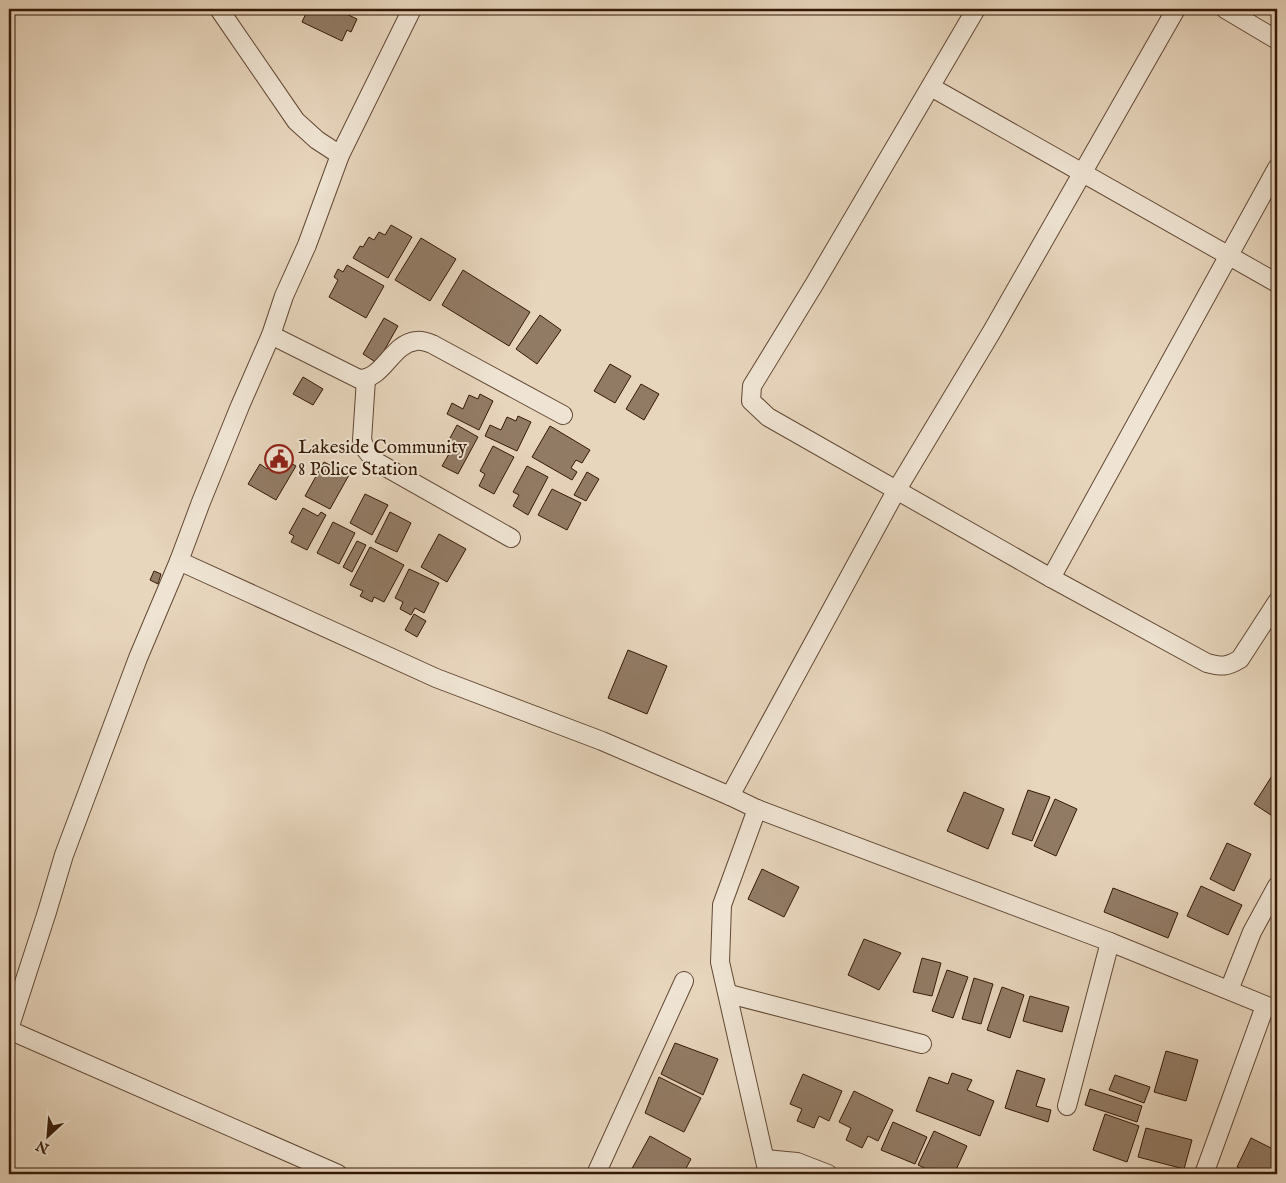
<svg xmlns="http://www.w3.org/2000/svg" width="1286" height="1183" viewBox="0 0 1286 1183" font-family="'IM FELL English',serif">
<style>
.building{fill:#927b65;stroke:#351906}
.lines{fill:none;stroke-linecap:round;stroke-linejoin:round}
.minor-casing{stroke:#624834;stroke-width:20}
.minor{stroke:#efe4d3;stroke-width:18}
.labels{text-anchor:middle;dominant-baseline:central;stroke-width:4;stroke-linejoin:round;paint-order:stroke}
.poi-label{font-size:19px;fill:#351906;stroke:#efe4d3;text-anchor:start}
</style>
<rect width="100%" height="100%" fill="#e7d5bc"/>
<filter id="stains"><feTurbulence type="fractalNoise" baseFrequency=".004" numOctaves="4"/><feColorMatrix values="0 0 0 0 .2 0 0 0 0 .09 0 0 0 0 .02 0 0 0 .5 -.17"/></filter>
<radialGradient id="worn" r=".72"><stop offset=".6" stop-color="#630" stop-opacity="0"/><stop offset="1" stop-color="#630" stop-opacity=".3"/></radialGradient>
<!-- building -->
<g class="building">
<path d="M308,9H340V11L357,19L351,32L347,30L342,41L302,22Z"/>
<path d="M391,225L412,237L388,278L353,258L360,246L363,247L369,237L374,240L379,232L385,235Z"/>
<path d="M421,238L456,259L430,301L395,280Z"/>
<path d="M347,265L384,286L366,318L329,297L338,280L334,277L338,269L343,272Z"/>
<path d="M463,270L530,312L509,346L442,305Z"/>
<path d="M540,315L561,330L537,364L516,349Z"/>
<path d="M384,318L398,326L377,363L363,354Z"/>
<path d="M610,364L631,376L615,403L594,391Z"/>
<path d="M303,377L323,389L313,405L293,394Z"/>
<path d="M641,384L659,394L644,420L626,409Z"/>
<path d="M480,394L493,401L479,430L447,414L452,403L463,409L469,395L478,399Z"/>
<path d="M518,416L531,422L517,451L485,436L490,425L501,430L507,417L516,421Z"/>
<path d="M457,425L478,437L458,474L442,466L449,454L443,451Z"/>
<path d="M550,426L590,450L582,463L576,460L571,468L577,472L572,480L532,457Z"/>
<path d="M493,446L514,457L494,494L479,486L485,474L480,471Z"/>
<path d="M275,454L296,466L276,500L248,484L260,464L267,469Z"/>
<path d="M324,462L349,475L330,509L305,496Z"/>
<path d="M527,466L548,477L528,515L513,506L519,495L513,492Z"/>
<path d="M587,472L599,479L586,501L574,495Z"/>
<path d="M552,489L581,503L567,530L538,515Z"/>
<path d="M365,494L388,505L372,535L350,523Z"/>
<path d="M303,508L318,516L321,512L326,515L307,550L291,542L294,536L289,533Z"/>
<path d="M390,512L411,523L397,552L375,542Z"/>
<path d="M333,522L355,533L339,564L317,553Z"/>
<path d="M439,534L466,549L447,582L421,567Z"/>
<path d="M357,541L366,545L352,572L343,567Z"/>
<path d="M370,547L404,565L384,602L374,597L372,602L360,596L363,591L350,585Z"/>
<path d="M409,569L439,583L424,613L415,608L411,615L400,609L403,602L395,598Z"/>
<path d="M154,571L161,574L158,584L150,580Z"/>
<path d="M414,614L426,621L417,637L405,630Z"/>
<path d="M628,650L667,666L647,714L608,698Z"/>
<path d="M1277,768V819L1254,804Z"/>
<path d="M1028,790L1050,797L1032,841L1012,834Z"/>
<path d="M964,792L1004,809L988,849L947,831Z"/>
<path d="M1055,799L1077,809L1056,856L1034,846Z"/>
<path d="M1227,843L1251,854L1234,891L1210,879Z"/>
<path d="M762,869L799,887L784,917L748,899Z"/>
<path d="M1201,886L1242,905L1228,935L1187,916Z"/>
<path d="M1113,888L1178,913L1168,938L1104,912Z"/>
<path d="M864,939L901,953L879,990L848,975Z"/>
<path d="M922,958L941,963L932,996L913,992Z"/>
<path d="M947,970L968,977L953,1018L932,1011Z"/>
<path d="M974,978L993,984L981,1024L962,1019Z"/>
<path d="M1002,987L1024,995L1010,1038L987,1030Z"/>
<path d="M1030,996L1069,1007L1062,1032L1023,1021Z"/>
<path d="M675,1043L718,1059L703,1095L661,1074Z"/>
<path d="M1166,1051L1198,1060L1186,1101L1154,1092Z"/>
<path d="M1017,1070L1045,1079L1036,1106L1051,1110L1048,1122L1005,1108Z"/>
<path d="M952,1073L972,1080L967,1090L994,1101L980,1136L916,1111L929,1077L948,1084Z"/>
<path d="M803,1074L842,1091L829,1121L819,1116L814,1128L797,1121L802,1109L790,1104Z"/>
<path d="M1115,1075L1150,1087L1144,1103L1109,1090Z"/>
<path d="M659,1077L701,1098L684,1132L645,1113Z"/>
<path d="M1090,1089L1142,1106L1137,1122L1085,1105Z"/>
<path d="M854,1091L893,1110L878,1141L868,1136L862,1148L846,1140L851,1128L839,1122Z"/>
<path d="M1105,1114L1139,1126L1127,1162L1093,1150Z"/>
<path d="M893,1122L927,1137L915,1164L881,1150Z"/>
<path d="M1146,1128L1192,1140L1184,1169L1138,1157Z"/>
<path d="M934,1131L967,1146L954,1174H937L918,1165Z"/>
<path d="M650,1136L691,1159L683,1174H629Z"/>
<path d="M1251,1138L1277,1151V1174H1252L1237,1167Z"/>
</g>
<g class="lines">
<defs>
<g id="minor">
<path d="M219,9L296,121L317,140L340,155"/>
<path d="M976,9L815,283L752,386L751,401L768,417L1051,578L1207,663C1222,667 1227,667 1240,659L1277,602"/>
<path d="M1225,9L1277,40"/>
<path d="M931,87L1277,283"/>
<path d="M271,335L359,379C384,379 391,344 416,341C421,340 427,342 432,344L563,415"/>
<path d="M366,379L362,440L366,450L375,461L511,538"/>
<path d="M179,561L436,678L602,741L730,796L757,809L1110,942L1277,1010"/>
<path d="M1051,578L1277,168"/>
<path d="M730,796L896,491L991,333L1176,9"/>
<path d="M757,809L722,905L720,962L768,1174"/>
<path d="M1229,990L1252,932L1277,886"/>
<path d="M729,994L922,1044"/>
<path d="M9,1029L47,912L64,855L138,658L179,561L201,502L240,406L271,335L284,296L307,245L340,155L412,9"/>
<path d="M9,1030L338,1174"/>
<path d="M1067,1106L1110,942"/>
<path d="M765,1159L797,1162L828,1174"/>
<path d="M596,1174L684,981"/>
<path d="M1204,1174L1265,1006"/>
</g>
</defs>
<!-- minor casing -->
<use href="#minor" class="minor-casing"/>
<!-- minor -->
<use href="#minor" class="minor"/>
</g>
<!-- icons -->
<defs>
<symbol id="civic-ring" viewBox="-11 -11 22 22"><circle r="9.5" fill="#efe4d3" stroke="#8f2418" stroke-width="1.5"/><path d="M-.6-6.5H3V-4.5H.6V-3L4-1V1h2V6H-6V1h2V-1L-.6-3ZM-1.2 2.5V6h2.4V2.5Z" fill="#8f2418"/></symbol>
</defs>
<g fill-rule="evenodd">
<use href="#civic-ring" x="263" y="443" width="32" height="32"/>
</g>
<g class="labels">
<!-- poi labels -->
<g class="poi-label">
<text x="298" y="448">Lakeside Community<tspan x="298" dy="22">8 Police Station</tspan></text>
</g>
</g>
<!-- margin -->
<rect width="1286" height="1183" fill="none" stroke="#e7d5bc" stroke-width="30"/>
<rect x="10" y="10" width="1266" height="1163" fill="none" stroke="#351906" stroke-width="2.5"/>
<rect x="15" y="15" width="1256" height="1153" fill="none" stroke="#351906"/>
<!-- north arrow -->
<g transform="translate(48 1136) rotate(206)" stroke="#efe4d3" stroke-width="4" paint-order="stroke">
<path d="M0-4L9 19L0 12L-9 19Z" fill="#351906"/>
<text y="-8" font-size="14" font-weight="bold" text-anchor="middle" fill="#351906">N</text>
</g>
<rect width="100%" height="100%" filter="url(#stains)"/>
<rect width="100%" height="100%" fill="url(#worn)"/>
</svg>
